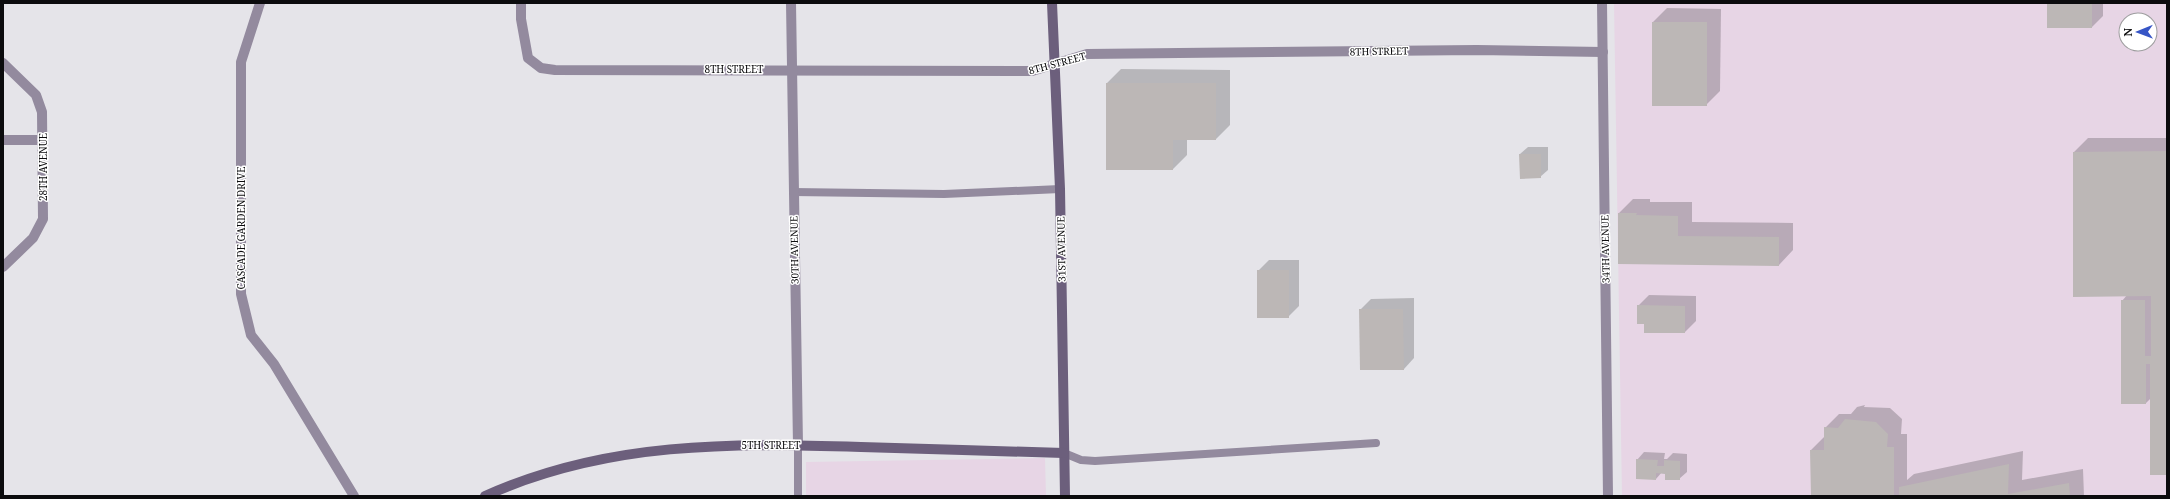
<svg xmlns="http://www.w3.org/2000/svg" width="2170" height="499" viewBox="0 0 2170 499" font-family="'Noto Serif',serif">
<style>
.industrial{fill:#e7d5e5;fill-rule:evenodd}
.shadow{fill:#0003}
.building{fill:#bcb7b6}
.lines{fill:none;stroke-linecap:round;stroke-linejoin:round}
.lane{stroke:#938a9e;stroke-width:8}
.street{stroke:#938a9e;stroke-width:10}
.secondary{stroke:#6c5f7c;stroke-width:10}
.labels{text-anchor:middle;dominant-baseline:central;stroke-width:3;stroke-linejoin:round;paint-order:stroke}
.street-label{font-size:10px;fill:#0b0b0d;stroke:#fff}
</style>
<rect width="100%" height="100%" fill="#e5e4e9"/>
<!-- industrial -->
<g class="industrial">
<path d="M1614,3H2167V496H1622ZM2126,20H2150V44H2126Z"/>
<path d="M1045,458L1046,496H806V462Z"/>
</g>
<!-- shadow -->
<g class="shadow">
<path d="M2048,3H2103V16L2092,27Z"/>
<path d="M1667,8L1721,9L1720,91L1706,105L1653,22Z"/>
<path d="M1121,69L1230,70V125L1216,139H1187V155L1173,169L1107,83Z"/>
<path d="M2088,138H2167V474L2151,398L2146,403L2122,301L2127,295L2074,152Z"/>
<path d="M1528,147H1548V170L1540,177L1520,154Z"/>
<path d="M1633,199H1650V202H1692V222L1793,223V250L1779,265L1619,263V213Z"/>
<path d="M1269,260H1299V306L1288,317L1258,271Z"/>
<path d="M1649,295L1696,296V321L1685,332L1645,323L1638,306Z"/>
<path d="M1414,298V358L1404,369L1360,310L1371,299Z"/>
<path d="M1865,405L1864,407L1890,408L1902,419L1901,434H1907V480L1914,474L2023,451L2022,480L2083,469L2084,496H1812L1811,450L1825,436V428L1839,414H1851L1857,407Z"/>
<path d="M1644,452L1665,453L1664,459H1667L1673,453L1687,454V472L1679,479L1662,472L1656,479L1637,460Z"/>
</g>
<!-- building -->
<g class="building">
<rect x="2047" y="3" width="45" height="25"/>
<rect x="1652" y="22" width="55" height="84"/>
<path d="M1106,83H1216V140H1173V170H1106Z"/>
<path d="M2167,151V475H2150V364H2146V404H2121V300H2145V356H2151V296L2073,297V152Z"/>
<path d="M1519,154H1541V178L1520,179Z"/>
<path d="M1618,213H1637L1636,215L1678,216V236L1779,237V266L1618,264Z"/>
<rect x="1257" y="270" width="32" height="48"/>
<path d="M1637,305L1685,306V333H1644V324H1637Z"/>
<path d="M1359,309H1403L1404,370H1360Z"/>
<path d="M1845,419L1876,422L1888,434L1887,447H1894V496H1811L1810,450H1824V427L1838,428Z"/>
<path d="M1636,459L1658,460L1657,466H1664V460L1680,461V480H1665V474L1656,473V480L1636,479Z"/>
<path d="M2009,464L2008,494L2069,483L2070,496H1899V487Z"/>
</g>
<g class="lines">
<!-- lane -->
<g class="lane">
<path d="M793,192L944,194L1060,189"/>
<path d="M1064,453L1081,460L1095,461L1376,443"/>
<path d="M798,496V445"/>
</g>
<!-- street -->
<g class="street">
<path d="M260,3L241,62V294L251,335L274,364L354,496"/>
<path d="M521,3V19L528,58L541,68L555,70L1032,71L1087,54L1477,50L1603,52"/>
<path d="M791,3L798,445"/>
<path d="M1602,3L1608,496"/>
<path d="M3,63L36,95L42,112L43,219L33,238L3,267"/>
<path d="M3,140H43"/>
</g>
<!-- secondary -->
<g class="secondary">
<path d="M1052,3L1060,189L1065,496"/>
<path d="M485,496C607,441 731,443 861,447C929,449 996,451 1064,453"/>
</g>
</g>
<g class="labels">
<!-- street labels -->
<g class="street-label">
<text transform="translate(1379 51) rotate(-1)">8TH STREET</text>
<text transform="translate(1057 63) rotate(-15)">8TH STREET</text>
<text x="734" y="69">8TH STREET</text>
<text transform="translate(43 167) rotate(-90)">28TH AVENUE</text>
<text transform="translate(241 228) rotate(-90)">CASCADE GARDEN DRIVE</text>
<text transform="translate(1061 249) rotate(-91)">31ST AVENUE</text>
<text transform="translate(1605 249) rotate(-91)">34TH AVENUE</text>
<text transform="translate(794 250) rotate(-91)">30TH AVENUE</text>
<text x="771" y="445">5TH STREET</text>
</g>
</g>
<!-- border -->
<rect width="2170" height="499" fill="none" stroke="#0b0b0d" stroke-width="8"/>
<!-- north arrow -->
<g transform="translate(2138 32) rotate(269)"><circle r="19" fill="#ffffff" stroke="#9d9d9e"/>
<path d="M0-3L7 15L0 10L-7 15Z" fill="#3655c6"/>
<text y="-6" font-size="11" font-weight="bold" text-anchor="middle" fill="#0b0b0d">N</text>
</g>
</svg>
